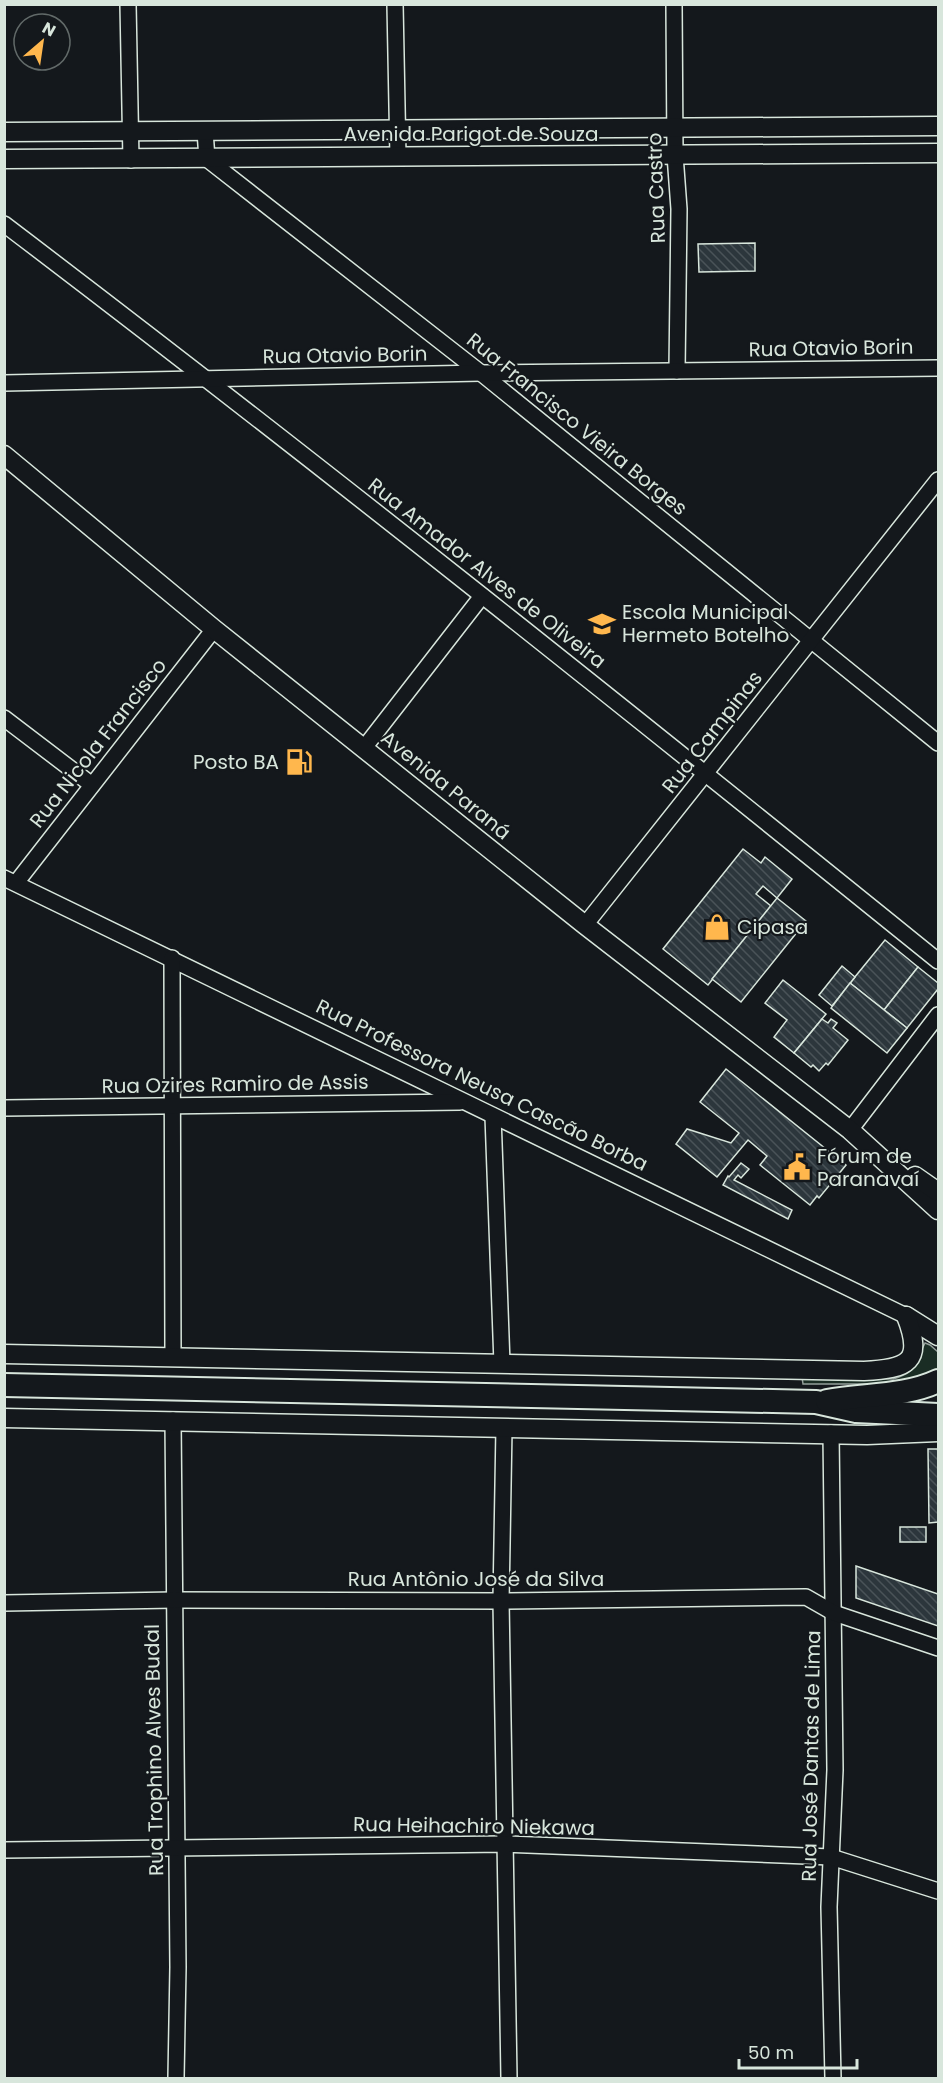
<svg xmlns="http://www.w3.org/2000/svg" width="943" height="2083" viewBox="0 0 943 2083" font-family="Poppins,sans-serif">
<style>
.green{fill:#1a2d24;stroke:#939e99;stroke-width:1.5}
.building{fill:url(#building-back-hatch);stroke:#d8e6dc;stroke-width:1.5}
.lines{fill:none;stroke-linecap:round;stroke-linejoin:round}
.minor-casing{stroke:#d8e6dc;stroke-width:18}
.tertiary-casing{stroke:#d8e6dc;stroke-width:21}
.primary-casing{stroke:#d8e6dc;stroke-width:26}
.minor{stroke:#14181c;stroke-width:15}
.tertiary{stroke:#14181c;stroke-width:18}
.primary{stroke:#14181c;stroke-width:22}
.labels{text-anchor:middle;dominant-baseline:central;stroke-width:4.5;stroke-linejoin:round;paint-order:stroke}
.street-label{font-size:20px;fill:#d8e6dc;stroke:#14181c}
.poi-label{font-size:20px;fill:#d8e6dc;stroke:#14181c;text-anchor:start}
</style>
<defs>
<pattern id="building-back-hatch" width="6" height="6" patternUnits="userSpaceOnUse" patternTransform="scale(1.5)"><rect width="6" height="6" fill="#2c363c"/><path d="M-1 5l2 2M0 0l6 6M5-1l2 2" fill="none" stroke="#4a5358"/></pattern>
</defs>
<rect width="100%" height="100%" fill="#14181c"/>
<!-- green -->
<path class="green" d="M925,1343L930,1345L938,1352V1374L933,1377L875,1384H803L802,1377L893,1379C919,1372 915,1362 925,1343Z"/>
<!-- building -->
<g class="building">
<path d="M755,243V271L699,272L698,244Z"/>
<path d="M743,849L761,863L765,857L792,879L777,898L763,886L756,894L771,906L708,985L663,949Z"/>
<path d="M777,898L806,921L741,1002L712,979Z"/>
<path d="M885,940L918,967L884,1010L850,983Z"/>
<path d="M842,966L855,977L832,1006L819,995Z"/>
<path d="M918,967L938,983V989L907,1028L884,1010Z"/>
<path d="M783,980L826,1014L794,1053L774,1037L787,1020L765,1003Z"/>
<path d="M850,983L907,1028L887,1053L831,1008Z"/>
<path d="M822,1019L828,1023L831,1019L837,1023L833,1028L848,1040L828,1065L826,1063L819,1071L813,1065L811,1067L794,1053Z"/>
<path d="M726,1069L846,1165L819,1198L817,1196L810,1205L760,1165L767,1156L748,1140L717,1177L676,1144L687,1129L731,1143L739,1133L700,1102Z"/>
<path d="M741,1163L749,1169L741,1178L738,1175L734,1180L792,1210L788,1219L723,1185L728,1176L729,1177Z"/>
<path d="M928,1449H938V1522L929,1523Z"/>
<rect x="900" y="1527" width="26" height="15"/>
<path d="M856,1566L938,1594V1626L856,1598Z"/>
</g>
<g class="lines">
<defs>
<g id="minor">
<path d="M128,4L131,160"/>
<path d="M395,4L398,157"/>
<path d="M674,4L675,155L679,209L677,371"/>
<path d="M205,131L207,159L481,373L938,743"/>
<path d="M4,224C320,464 630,712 938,961"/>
<path d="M4,383L481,373L938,368"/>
<path d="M4,718L92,785"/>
<path d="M364,748L482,596"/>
<path d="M4,878L906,1316"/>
<path d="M16,883L214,629"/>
<path d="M585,925C704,777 820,627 938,480"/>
<path d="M172,958L173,1357"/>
<path d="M4,1108L460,1102"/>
<path d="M493,1116L502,1364"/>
<path d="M850,1130L938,1015"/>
<path d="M173,1420L178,1967L176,2078"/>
<path d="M504,1428L501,1601L509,2078"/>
<path d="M831,1433L835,1770L829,1907L833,2078"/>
<path d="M4,1603L174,1600L501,1601L806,1597L834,1613L938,1648"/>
<path d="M4,1850L505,1844L831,1857L938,1891"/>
</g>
<g id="tertiary">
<path d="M4,132L938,126"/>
<path d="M4,159L938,153"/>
<path d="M4,455L214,629L585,925L850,1130L938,1210"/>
<path d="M915,1176L938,1192"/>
<path d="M906,1316L938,1336"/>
<path d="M4,1354L864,1371C908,1369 924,1362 906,1316"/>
<path d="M4,1418L867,1435L938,1432"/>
</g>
<g id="primary">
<path d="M4,1385L816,1402L856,1411L938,1415"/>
<path d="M827,1401C864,1394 904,1397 938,1381"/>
</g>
</defs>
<!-- minor casing -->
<use href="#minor" class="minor-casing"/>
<!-- tertiary casing -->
<use href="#tertiary" class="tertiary-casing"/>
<!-- primary casing -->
<use href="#primary" class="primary-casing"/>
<!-- minor -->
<use href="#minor" class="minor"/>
<!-- tertiary -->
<use href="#tertiary" class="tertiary"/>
<!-- primary -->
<use href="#primary" class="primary"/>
</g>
<!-- icons -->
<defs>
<symbol id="school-bare" viewBox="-9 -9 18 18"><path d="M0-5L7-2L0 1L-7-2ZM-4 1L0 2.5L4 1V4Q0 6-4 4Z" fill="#ffb74d" stroke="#14181c" stroke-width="2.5" paint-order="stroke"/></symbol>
<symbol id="fuel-bare" viewBox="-9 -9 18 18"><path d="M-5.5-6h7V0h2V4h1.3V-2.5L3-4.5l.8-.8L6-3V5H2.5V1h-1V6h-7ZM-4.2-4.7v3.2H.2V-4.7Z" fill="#ffb74d" stroke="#14181c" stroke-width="2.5" paint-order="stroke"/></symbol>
<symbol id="shop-bare" viewBox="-9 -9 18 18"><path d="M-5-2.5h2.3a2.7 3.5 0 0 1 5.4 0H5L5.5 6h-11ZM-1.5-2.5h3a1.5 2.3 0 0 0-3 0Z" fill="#ffb74d" stroke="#14181c" stroke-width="2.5" paint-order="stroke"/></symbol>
<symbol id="civic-bare" viewBox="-9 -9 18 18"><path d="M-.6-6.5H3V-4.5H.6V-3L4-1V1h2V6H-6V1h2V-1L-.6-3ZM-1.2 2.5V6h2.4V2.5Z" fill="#ffb74d" stroke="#14181c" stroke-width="2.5" paint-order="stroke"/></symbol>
</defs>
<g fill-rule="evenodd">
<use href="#school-bare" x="583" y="605" width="38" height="38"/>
<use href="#fuel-bare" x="280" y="743" width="38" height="38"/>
<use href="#shop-bare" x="698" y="908" width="38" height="38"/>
<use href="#civic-bare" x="778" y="1148" width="38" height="38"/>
</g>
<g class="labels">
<!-- street labels -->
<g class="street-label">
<text x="471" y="134">Avenida Parigot de Souza</text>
<text transform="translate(656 188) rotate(-92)">Rua Castro</text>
<text transform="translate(831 348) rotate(-1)">Rua Otavio Borin</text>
<text transform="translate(345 355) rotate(-1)">Rua Otavio Borin</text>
<text transform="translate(577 424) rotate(39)">Rua Francisco Vieira Borges</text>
<text transform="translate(487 573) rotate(38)">Rua Amador Alves de Oliveira</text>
<text transform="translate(712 732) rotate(-52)">Rua Campinas</text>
<text transform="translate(98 743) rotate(-52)">Rua Nicola Francisco</text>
<text transform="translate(446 785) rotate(39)">Avenida Paraná</text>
<text transform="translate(235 1084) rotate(-1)">Rua Ozires Ramiro de Assis</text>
<text transform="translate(482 1085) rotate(26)">Rua Professora Neusa Cascão Borba</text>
<text x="476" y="1579">Rua Antônio José da Silva</text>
<text transform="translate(154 1750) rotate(-91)">Rua Trophino Alves Budal</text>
<text transform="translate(811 1756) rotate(-89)">Rua José Dantas de Lima</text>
<text transform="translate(474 1826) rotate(1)">Rua Heihachiro Niekawa</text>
</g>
<!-- poi labels -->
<g class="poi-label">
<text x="622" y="612">Escola Municipal<tspan x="622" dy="23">Hermeto Botelho</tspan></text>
<text x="279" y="762" text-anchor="end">Posto BA</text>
<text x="737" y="927">Cipasa</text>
<text x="817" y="1156">Fórum de<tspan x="817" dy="23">Paranavaí</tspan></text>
</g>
</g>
<!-- border -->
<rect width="943" height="2083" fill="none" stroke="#d8e6dc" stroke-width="12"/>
<!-- north arrow -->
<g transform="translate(42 42) rotate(29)"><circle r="28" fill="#14181c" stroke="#626a69" stroke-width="1.5"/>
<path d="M0-4.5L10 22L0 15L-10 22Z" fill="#ffb74d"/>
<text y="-9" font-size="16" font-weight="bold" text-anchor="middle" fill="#d8e6dc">N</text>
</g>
<!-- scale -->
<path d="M739 2059v9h118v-9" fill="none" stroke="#d8e6dc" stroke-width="3"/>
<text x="748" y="2059" font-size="18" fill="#d8e6dc" stroke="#14181c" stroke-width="4.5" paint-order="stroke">50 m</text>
</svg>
